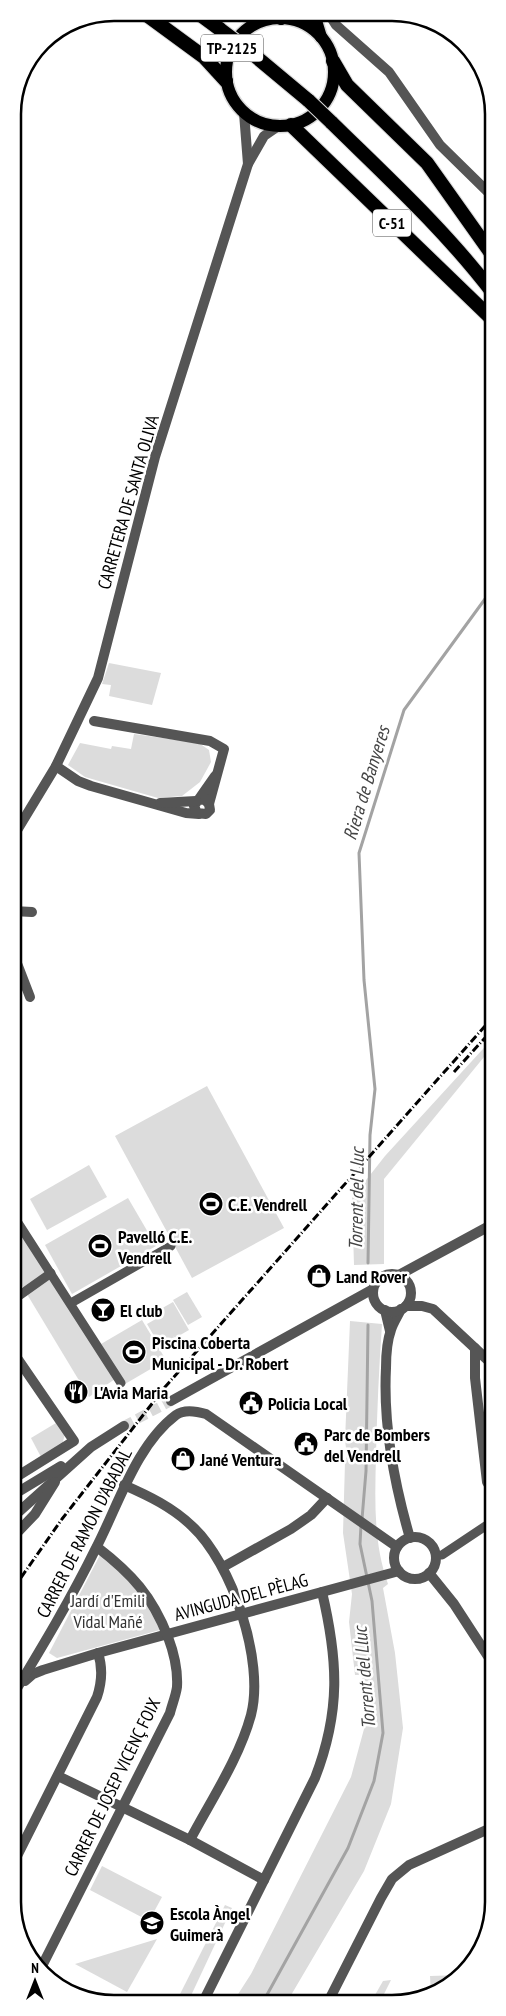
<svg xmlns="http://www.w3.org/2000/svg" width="506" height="2016" viewBox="0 0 506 2016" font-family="'PT Sans Narrow',sans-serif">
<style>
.green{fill:#dcdcdc}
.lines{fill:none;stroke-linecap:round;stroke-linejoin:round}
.stream{stroke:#a3a3a3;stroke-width:3}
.tertiary-tunnel{stroke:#d9d9d9;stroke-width:10;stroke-dasharray:10 5;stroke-linecap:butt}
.primary-casing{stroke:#dbdbdb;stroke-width:15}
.trunk-casing{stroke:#dbdbdb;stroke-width:16}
.pedestrian{stroke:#555;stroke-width:9}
.minor{stroke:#555;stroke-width:10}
.tertiary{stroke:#555;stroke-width:10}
.primary{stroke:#000;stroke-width:12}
.trunk{stroke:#000;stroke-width:14}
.rail{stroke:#000;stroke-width:3;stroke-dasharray:8 2.5 1 2.5;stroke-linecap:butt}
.trunk-bridge-casing{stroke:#dbdbdb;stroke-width:16;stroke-linecap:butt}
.trunk-bridge{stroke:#000;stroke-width:14}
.labels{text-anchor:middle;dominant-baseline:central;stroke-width:5;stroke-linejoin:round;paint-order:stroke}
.shield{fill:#fff;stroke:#4c4c4c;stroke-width:1}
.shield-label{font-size:16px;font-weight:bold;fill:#000}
.street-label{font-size:18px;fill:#000;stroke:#fff}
.poi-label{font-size:18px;font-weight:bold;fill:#000;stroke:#fff;text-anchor:start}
.park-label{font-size:18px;fill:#333;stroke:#fff}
.water-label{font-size:19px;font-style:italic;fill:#444;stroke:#fff}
.rim{fill:none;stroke:#000;stroke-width:2.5}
</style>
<rect width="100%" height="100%" fill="#fff"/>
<!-- green -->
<g class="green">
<path d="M109,663L161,673L152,705L109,696L111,685L102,684Z"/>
<path d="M134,734L199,743L209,750L211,762L200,782L182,796L158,798L85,777L68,765L80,743L111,749L112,746L131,749Z"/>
<path d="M493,1038V1046L384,1179V1264L354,1265L352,1198L385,1156Z"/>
<path d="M207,1086L284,1228L192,1278L115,1136Z"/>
<path d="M89,1165L107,1197L47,1230L30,1199Z"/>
<path d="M128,1198L156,1246L72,1294L45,1245Z"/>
<path d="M13,1220L115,1379L89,1397L13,1271Z"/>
<path d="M187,1292L202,1317L188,1325L173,1300Z"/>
<path d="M173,1302L189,1330L175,1338L173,1336L177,1343L163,1351L147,1324L161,1316L159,1310Z"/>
<path d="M142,1320L166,1360L125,1384L101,1344Z"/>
<path d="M350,1321L382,1324C379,1368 377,1411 376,1455C375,1499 373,1542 388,1584L383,1588L395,1653L403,1728L391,1804L364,1871L287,2002H233L251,1974L351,1777L364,1729L362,1675H355L349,1622L352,1594L343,1533L345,1462L347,1456L345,1440Z"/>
<path d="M56,1423L65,1434L62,1445L41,1457L31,1438Z"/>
<path d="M100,1555C127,1573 146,1601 160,1630L57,1658L49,1653Z"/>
<path d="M102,1866L162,1897L149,1921L90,1890Z"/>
<path d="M225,1905L232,1908L188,2002H176Z"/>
<path d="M157,1939L127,1992L75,1964Z"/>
<path d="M461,1975L443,1990L431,1994L430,1976Z"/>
<path d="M391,1980L380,2002H371L383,1981Z"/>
</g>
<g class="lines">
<!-- stream -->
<g class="stream">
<path d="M368,1263L370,1135L375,1089L364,980L359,853L404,710L493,588"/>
<path d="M362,1519L366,1471L368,1325"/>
<path d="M263,2002L348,1848L374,1781L383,1733L372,1601L360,1544L361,1525"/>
</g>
<!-- tertiary-tunnel -->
<path class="tertiary-tunnel" d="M124,1426L171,1401"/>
<defs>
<g id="primary">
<path d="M314,14L321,37"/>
<circle cx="280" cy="72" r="54"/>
</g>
<g id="trunk">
<path d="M144,13L204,57L226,81"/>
<path d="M198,13L221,30"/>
<path d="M271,14L281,18"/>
<path d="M254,55L309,101"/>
<path d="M333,61L347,85L427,163L493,256"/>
<path d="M331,122C387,177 445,230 493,293"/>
<path d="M291,125L493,320"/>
</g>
</defs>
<!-- primary casing -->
<use href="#primary" class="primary-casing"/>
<!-- trunk casing -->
<use href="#trunk" class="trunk-casing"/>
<!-- pedestrian -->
<g class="pedestrian">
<path d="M13,1215L121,1383"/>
<path d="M13,1300L51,1273"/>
<path d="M71,1303L171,1246"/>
<path d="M442,1555L493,1521"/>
</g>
<!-- minor -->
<g class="minor">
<path d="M329,14L336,25L389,72L440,145L493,197"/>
<path d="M13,911L32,912"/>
<path d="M13,953L30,997"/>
<path d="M406,1306H422L433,1309L493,1365"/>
<path d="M401,1309C398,1316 393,1323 391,1330C387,1341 386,1356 386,1368C383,1425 394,1483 410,1538"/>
<path d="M385,1310L390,1331"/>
<path d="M475,1348V1378L487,1482L493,1492"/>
<path d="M13,1352L74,1441L13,1479"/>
<path d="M124,1485C149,1496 172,1507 192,1526C232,1563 265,1661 251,1715C239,1759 211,1800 190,1840"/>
<circle cx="415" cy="1558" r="21"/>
<path d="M223,1567L291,1529L311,1515L327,1498"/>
<path d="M429,1573L454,1604L493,1664"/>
<path d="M25,1681L33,1674L43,1670L98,1653L399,1571"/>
<path d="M13,1695C42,1647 71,1599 96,1548C118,1506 136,1445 176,1415C184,1409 196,1411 206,1414L397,1547"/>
<path d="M58,1776L190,1840L264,1880"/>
<path d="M13,1864L97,1697C102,1682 103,1668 98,1653"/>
<path d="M40,1970L170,1713C172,1705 176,1695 177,1687C178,1670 174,1653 168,1637C152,1596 132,1574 97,1547"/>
<path d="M203,2002L315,1778C341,1711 338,1660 322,1592"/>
<path d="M328,2002L381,1898L392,1879L409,1865L493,1827"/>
</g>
<!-- tertiary -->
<g class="tertiary">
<path d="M244,113L248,164"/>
<path d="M94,721L210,741L224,749L209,804"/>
<path d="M56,766L78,781L91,786L186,813L199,814"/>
<path d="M199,800L204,799L209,804L210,810L206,814L197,813L194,806L215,776"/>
<path d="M160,803L196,801"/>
<path d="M13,837L56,766L98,678L155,457L248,164L264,136L277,127"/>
<circle cx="392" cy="1293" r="19"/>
<path d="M399,1275L493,1224"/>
<path d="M171,1401L373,1289"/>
<path d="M13,1495L61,1466"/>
<path d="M13,1517L91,1447L124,1426"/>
<path d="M13,1537L35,1514L55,1482"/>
</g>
<!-- primary -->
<use href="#primary" class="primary"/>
<!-- trunk -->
<use href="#trunk" class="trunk"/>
<!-- rail -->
<g class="rail">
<path d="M454,1072L493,1029"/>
<path d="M13,1589L62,1519L165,1387L493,1017"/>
</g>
<defs>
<g id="trunk-bridge">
<path d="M221,30L254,55"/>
<path d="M309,101L331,122"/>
</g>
</defs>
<!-- trunk-bridge casing -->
<use href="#trunk-bridge" class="trunk-bridge-casing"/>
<!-- trunk-bridge -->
<use href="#trunk-bridge" class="trunk-bridge"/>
</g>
<!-- icons -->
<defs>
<symbol id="stadium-disc" viewBox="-11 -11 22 22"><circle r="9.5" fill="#000" stroke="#fff"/><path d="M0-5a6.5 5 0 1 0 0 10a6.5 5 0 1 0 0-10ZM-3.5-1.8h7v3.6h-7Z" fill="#fff"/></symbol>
<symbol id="shop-disc" viewBox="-11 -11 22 22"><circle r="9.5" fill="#000" stroke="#fff"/><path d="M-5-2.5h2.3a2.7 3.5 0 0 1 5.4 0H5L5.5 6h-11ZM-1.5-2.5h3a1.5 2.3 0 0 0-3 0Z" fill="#fff"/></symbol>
<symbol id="bar-disc" viewBox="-11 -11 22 22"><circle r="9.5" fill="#000" stroke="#fff"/><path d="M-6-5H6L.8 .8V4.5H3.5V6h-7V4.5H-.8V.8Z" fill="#fff"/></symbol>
<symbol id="restaurant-disc" viewBox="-11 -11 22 22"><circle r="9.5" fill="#000" stroke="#fff"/><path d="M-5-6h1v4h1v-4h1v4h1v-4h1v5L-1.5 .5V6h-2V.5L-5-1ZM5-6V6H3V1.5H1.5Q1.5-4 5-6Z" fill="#fff"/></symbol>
<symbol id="civic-disc" viewBox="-11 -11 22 22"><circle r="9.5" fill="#000" stroke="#fff"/><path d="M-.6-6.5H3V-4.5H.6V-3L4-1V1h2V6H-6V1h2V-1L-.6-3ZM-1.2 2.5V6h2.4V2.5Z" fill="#fff"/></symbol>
<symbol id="school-disc" viewBox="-11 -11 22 22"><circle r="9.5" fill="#000" stroke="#fff"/><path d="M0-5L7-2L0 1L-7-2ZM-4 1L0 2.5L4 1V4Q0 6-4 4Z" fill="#fff"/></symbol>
</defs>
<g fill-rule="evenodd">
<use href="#stadium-disc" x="197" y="1190" width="28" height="28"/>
<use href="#stadium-disc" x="86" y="1232" width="28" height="28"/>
<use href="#shop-disc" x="305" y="1262" width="28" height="28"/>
<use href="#bar-disc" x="89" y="1296" width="28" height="28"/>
<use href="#stadium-disc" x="120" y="1338" width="28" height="28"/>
<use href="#restaurant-disc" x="62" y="1378" width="28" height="28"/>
<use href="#civic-disc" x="237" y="1389" width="28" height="28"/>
<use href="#civic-disc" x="292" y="1430" width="28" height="28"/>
<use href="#shop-disc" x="169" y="1445" width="28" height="28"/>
<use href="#school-disc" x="138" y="1909" width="28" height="28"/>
</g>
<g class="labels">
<!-- shield labels -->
<g class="shield">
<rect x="201" y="34.5" width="62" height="27" rx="4"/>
<rect x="373" y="209.5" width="38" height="27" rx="4"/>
</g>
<g class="shield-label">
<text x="232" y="48">TP-2125</text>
<text x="392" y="223">C-51</text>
</g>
<!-- street labels -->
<g class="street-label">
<text transform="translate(128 502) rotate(-74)">CARRETERA DE SANTA OLIVA</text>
<text transform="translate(84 1533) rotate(-63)">CARRER DE RAMON D'ABADAL</text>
<text transform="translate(241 1597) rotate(-15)">AVINGUDA DEL PÈLAG</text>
<text transform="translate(112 1787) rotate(-64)">CARRER DE JOSEP VICENÇ FOIX</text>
</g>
<!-- poi labels -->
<g class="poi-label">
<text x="228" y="1204">C.E. Vendrell</text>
<text x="118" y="1236">Pavelló C.E.<tspan x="118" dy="21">Vendrell</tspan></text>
<text x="336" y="1276">Land Rover</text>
<text x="120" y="1310">El club</text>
<text x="152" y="1342">Piscina Coberta<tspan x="152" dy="21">Municipal - Dr. Robert</tspan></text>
<text x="94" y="1392">L'Avia Maria</text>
<text x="268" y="1403">Policia Local</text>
<text x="324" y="1434">Parc de Bombers<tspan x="324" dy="21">del Vendrell</tspan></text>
<text x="200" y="1459">Jané Ventura</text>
<text x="170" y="1913">Escola Àngel<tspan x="170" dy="21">Guimerà</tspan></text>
</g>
<!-- park labels -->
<g class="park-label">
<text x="108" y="1600">Jardí d'Emili<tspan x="108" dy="21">Vidal Mañé</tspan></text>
</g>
<!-- water labels -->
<g class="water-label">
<text transform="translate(366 783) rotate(-73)">Riera de Banyeres</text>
<text transform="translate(356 1199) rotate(-89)">Torrent del Lluc</text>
<text transform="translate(364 1678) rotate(-95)">Torrent del Lluc</text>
</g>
</g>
<!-- crop -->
<path d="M0 0H506V2016H0ZM114 21H392A93 93 0 0 1 485 114V1902A93 93 0 0 1 392 1995H114A93 93 0 0 1 21 1902V114A93 93 0 0 1 114 21Z" fill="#fff" fill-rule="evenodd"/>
<path class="rim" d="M114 21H392A93 93 0 0 1 485 114V1902A93 93 0 0 1 392 1995H114A93 93 0 0 1 21 1902V114A93 93 0 0 1 114 21Z"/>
<!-- north arrow -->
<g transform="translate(35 1981)" stroke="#ffffff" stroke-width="4" paint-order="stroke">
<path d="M0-4L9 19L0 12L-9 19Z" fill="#000000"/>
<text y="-8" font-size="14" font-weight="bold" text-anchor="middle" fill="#000000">N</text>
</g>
</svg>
